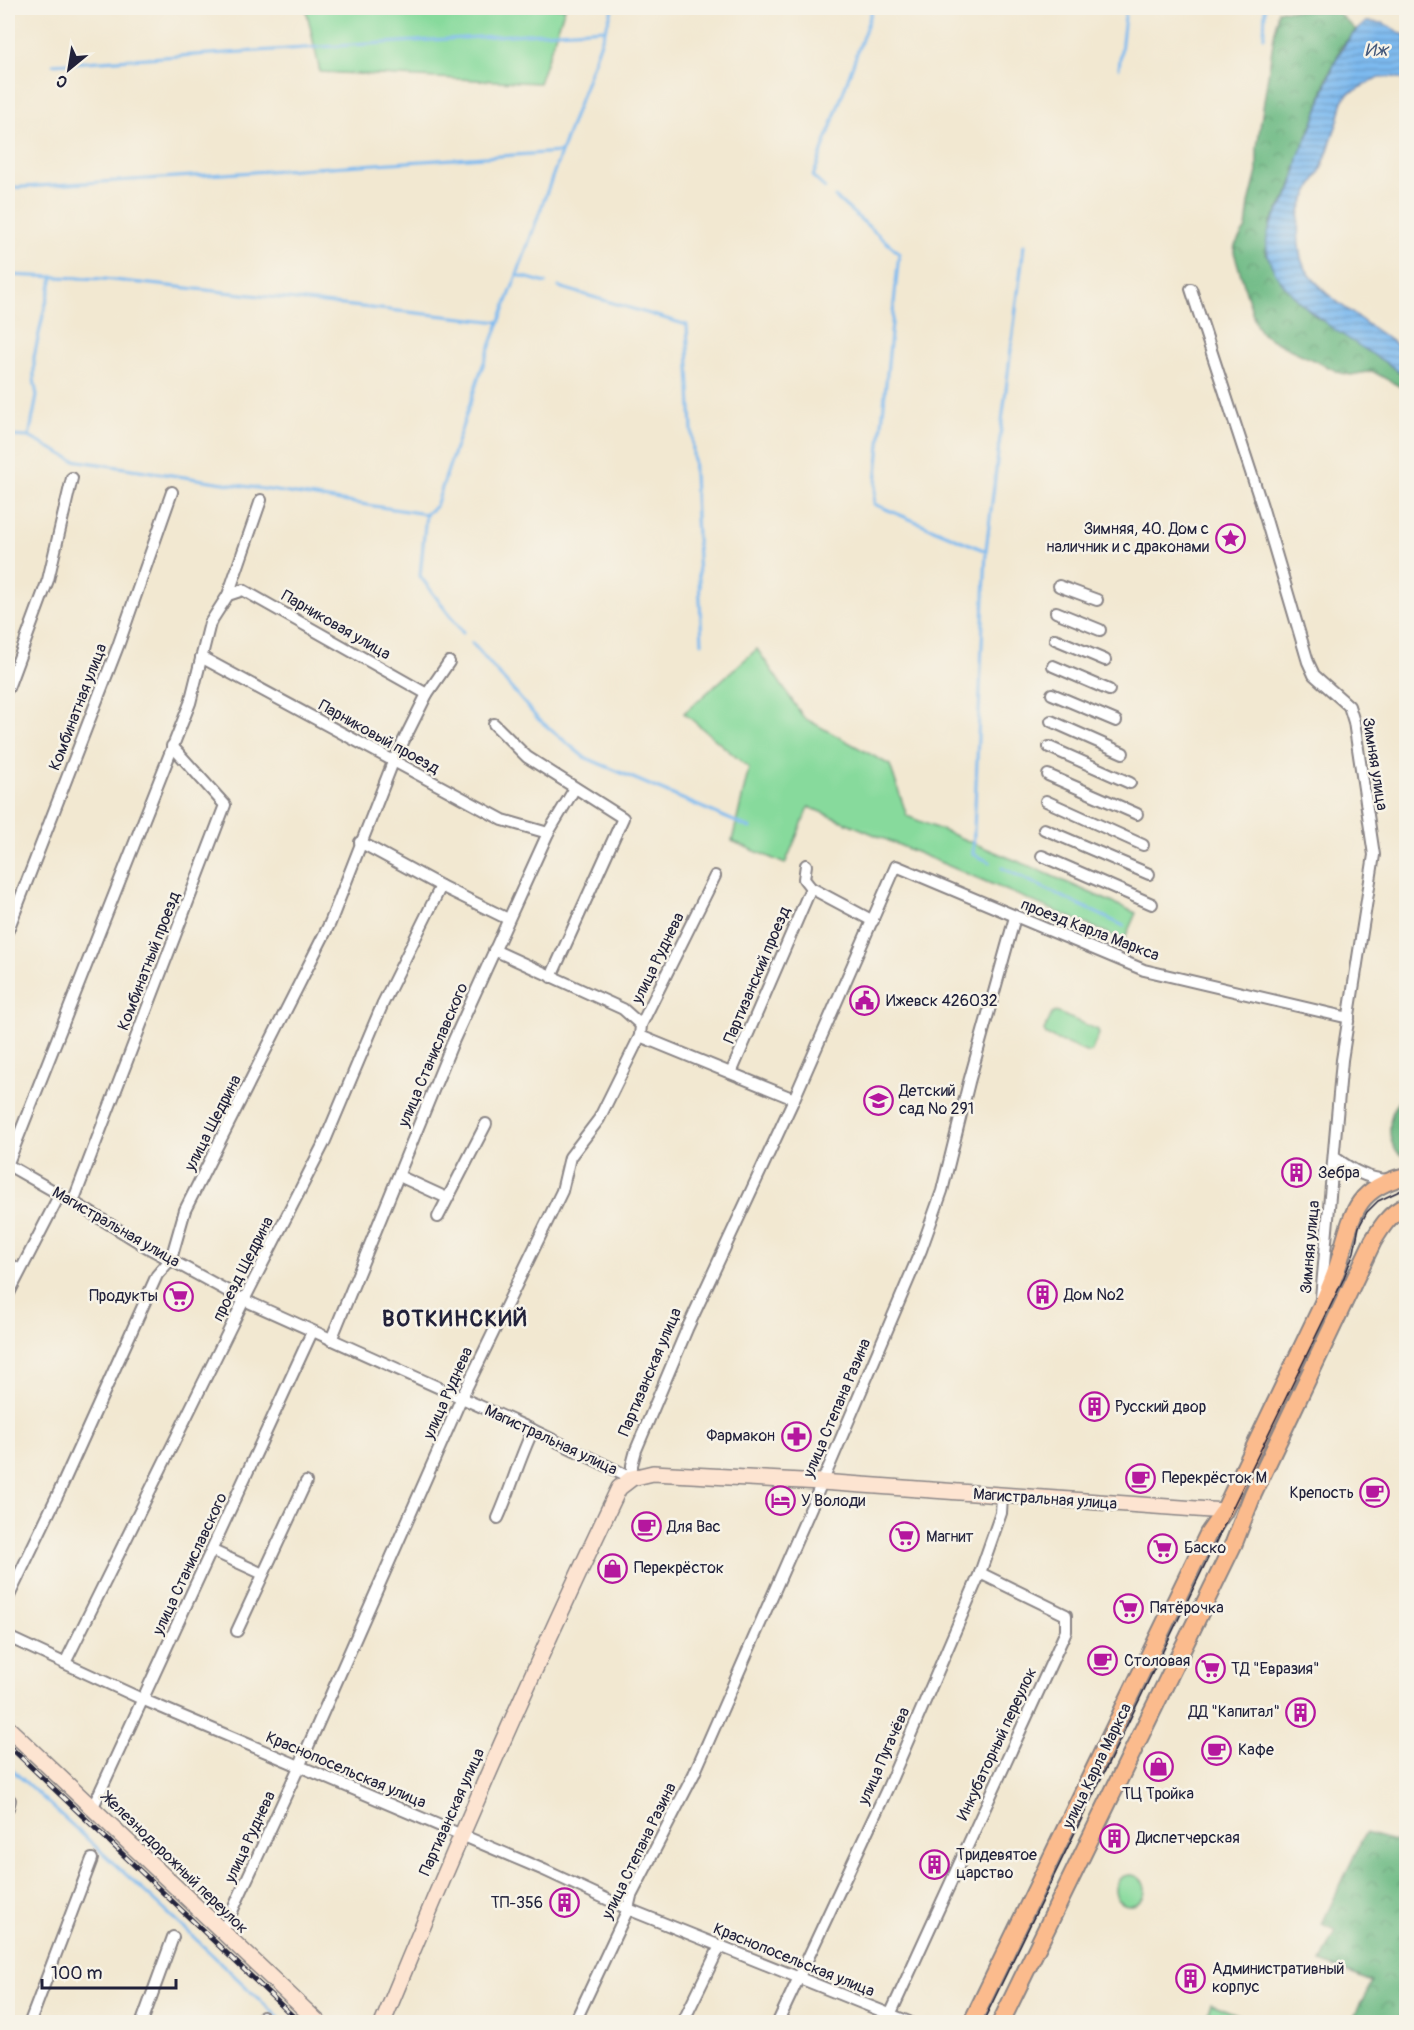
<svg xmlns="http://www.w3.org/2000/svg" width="1414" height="2030" viewBox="0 0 1414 2030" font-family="Pangolin,sans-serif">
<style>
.green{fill:#87da9c;stroke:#547e6c;stroke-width:1.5}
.forest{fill:url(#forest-crowns);stroke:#486e60;stroke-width:1.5}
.water{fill:url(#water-rules);stroke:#506e95;stroke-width:1.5}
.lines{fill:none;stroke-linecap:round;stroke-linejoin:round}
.stream{stroke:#7dbaef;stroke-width:3}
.street-casing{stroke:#8a8586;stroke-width:14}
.secondary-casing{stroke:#8a8586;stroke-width:18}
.primary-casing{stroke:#8a8586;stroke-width:20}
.street{stroke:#fff;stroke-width:10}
.secondary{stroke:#fde4d1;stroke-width:15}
.primary{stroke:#fbbb8d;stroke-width:16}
.tram{stroke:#22223b;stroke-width:1.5}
.rail-casing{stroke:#22223b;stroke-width:5}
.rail{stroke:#f7f3e8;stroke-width:3;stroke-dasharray:9;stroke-linecap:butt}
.labels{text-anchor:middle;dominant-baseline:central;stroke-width:5;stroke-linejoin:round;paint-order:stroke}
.poi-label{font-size:16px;fill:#22223b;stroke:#f7f3e8;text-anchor:start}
.street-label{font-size:16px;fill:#22223b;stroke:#f7f3e8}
.water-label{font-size:18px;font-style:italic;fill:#42577a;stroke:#f7f3e8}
.district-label{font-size:22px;font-weight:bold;letter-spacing:1.5px;fill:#22223b;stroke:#f7f3e8}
</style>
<defs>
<pattern id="forest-crowns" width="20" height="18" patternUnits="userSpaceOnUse" patternTransform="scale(1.5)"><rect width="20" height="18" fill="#6dba84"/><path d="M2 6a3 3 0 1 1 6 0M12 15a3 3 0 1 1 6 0" fill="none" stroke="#59976d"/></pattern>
<pattern id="water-rules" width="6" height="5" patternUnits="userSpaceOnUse" patternTransform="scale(1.5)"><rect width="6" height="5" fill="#7dbaef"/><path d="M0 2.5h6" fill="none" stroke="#6697c3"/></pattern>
</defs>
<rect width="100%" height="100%" fill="#f7f3e8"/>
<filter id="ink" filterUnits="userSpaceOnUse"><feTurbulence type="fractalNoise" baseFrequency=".0167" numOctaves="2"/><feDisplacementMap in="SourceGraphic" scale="12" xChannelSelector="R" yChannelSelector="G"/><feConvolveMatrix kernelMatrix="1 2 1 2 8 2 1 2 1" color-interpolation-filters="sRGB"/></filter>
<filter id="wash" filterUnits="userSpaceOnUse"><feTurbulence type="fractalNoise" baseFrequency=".008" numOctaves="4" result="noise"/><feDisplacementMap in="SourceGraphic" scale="24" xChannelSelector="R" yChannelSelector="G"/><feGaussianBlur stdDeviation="1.35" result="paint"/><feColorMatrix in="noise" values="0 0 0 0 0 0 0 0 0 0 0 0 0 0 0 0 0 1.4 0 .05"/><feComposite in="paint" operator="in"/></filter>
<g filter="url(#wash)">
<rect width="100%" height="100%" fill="#f2e8d1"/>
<!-- green -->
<g class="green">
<path d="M306,8H565L539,83L320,72Z"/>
<path d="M757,649L804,718L890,765L907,816L1034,868L1136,913L1124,940L809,807L785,864L732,841L749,768L684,713Z"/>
<path d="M1056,1012L1098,1030L1099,1034L1091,1052L1088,1053L1046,1035L1044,1031L1052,1014Z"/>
<circle cx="1130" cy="1890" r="15"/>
<path d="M1211,2004L1246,2018L1244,2022H1205Z"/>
</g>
<!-- forest -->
<g class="forest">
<path d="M1278,10L1337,12L1356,30L1342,46L1327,78L1315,118L1299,156L1290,191L1270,223L1266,253L1279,278L1314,315L1406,376V390L1372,371L1351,375L1341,373L1283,346L1262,334L1256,325L1234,252L1235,245L1246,228L1249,204L1257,172V147Z"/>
<path d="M1406,1092V1158C1381,1148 1388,1105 1406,1092Z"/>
<path d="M1365,1833L1406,1844V2014L1401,2022H1351L1372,1982L1321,1962L1336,1931L1322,1924Z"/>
</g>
<!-- water -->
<path class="water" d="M1366,22L1383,23L1406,36V81C1391,73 1374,77 1360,88C1357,91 1351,91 1348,94C1340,101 1341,114 1337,124C1331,139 1327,156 1320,171C1314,184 1305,195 1301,208C1297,220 1298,245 1301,258C1308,289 1380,332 1406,351V376C1367,348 1259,295 1267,238C1270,217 1284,207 1291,190C1295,180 1296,169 1298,158C1301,148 1307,139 1311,129C1327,90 1331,49 1366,22Z"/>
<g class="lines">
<!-- stream -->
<g class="stream">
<path d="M1264,37L1265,8"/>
<path d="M53,64L605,29"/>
<path d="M1119,68L1126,8"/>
<path d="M8,188L561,152"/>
<path d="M825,188L813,177L873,8"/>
<path d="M835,197L899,253L874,504L986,551L973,854L990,862"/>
<path d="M8,275L104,279L500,322"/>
<path d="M546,283L517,275L613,8"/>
<path d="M559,287L687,325L702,643"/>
<path d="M8,436L29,437L73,460L426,514"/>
<path d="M29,437L37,396L34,379V357L43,315L53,277"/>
<path d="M986,550L1024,245"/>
<path d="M463,633L420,576L426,514L436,506L480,373L517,275"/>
<path d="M472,643L538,719L584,757L750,828"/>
<path d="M1002,868L1124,926"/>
<path d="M8,1766L183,1927L283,2022"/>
</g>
</g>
</g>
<g filter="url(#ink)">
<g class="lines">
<defs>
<g id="street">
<path d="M1191,289L1262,506L1308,662L1314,675L1349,706L1354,722L1374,855L1342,1060L1321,1298"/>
<path d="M1059,586L1097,600"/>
<path d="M228,595L243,590L427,694"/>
<path d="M1056,612L1100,630"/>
<path d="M1055,639L1105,660"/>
<path d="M201,657L503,820L548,833"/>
<path d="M1053,666L1109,690"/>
<path d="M8,688L48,580L72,478"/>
<path d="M1052,694L1116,721"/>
<path d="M1051,721L1123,753"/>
<path d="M494,724L527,757L623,818L551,977"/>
<path d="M1049,747L1130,783"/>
<path d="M1048,775L1137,814"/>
<path d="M1046,801L1143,845"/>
<path d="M1044,829L1149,874"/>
<path d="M360,842L441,886L508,919"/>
<path d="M1042,856L1152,904"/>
<path d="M806,865L804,879L811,888L873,921"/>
<path d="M8,930L118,646L172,492"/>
<path d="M494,950L623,1009L641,1025"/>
<path d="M640,1036L794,1099"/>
<path d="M731,1073L811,888"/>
<path d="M1334,1157C1351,1169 1366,1179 1388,1180"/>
<path d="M8,1163L190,703L210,623L228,595L261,500"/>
<path d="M8,1165L73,1202L147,1247L244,1300L533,1430L632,1478V1465L636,1450L687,1329L794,1099L896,866L1144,970L1349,1018"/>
<path d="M399,1176L447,1198"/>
<path d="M73,1202L225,805L172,746"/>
<path d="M438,1217L486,1124"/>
<path d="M8,1263L20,1270"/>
<path d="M8,1295L60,1194"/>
<path d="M331,1340L452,1044L548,833L575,788"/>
<path d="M498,1518C511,1489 519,1459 533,1430"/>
<path d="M213,1551L263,1574"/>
<path d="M8,1598L59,1492L157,1275L171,1259L185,1210L330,923L393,762L427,694L449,662"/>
<path d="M237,1631L306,1482"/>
<path d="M8,1637L144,1700L544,1870L628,1909L909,2022"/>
<path d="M65,1663L244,1300L324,1143L383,1003L441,886"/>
<path d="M8,1808L10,1800"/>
<path d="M92,1809L312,1332"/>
<path d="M222,1933L299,1767L461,1399L562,1191L570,1157L599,1119L640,1036L641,1025L715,876"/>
<path d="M890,2015L1066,1631V1615L980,1573"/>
<path d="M30,2022L92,1859"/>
<path d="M142,2022L173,1937"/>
<path d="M260,2022L263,2017"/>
<path d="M575,2022L628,1909L631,1896L694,1774L831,1462L921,1250L942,1191L969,1082L1015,917"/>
<path d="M683,2022L720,1946"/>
<path d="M778,2022L888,1787L953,1636L980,1573L1001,1513L1002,1497"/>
</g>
<g id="secondary">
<path d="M8,1728L318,2022"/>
<path d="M383,2022C457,1842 535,1664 619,1488L632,1478L653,1473L821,1482L1224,1511"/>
</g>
<g id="primary">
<path d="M972,2022L1208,1534L1224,1511L1319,1312C1327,1293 1336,1275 1341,1255C1353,1211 1357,1188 1406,1176"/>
<path d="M1001,2022L1234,1543L1253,1494L1373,1241C1382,1226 1390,1213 1406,1206"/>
</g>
</defs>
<!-- street casing -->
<use href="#street" class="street-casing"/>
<!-- secondary casing -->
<use href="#secondary" class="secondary-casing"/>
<!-- primary casing -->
<use href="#primary" class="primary-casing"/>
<!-- street -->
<use href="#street" class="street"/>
<!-- secondary -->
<use href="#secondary" class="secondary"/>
<!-- primary -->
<use href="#primary" class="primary"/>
<!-- tram -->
<path class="tram" d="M983,2022L1343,1280L1354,1252L1359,1227L1367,1212L1378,1201L1406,1188"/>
<defs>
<path id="rail" d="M8,1745L299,2022"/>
</defs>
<!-- rail casing -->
<use href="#rail" class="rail-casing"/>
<!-- rail -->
<use href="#rail" class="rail"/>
</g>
</g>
<!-- icons -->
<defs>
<symbol id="sight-ring" viewBox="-11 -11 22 22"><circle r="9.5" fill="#f7f3e8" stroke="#b5179e" stroke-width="1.5"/><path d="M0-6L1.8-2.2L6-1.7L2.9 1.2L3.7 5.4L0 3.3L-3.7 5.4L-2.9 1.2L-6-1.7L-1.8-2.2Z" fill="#b5179e"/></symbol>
<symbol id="civic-ring" viewBox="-11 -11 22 22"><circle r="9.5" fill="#f7f3e8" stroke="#b5179e" stroke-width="1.5"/><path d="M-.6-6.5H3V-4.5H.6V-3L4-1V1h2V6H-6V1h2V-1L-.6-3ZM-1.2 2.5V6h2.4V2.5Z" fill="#b5179e"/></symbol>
<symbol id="school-ring" viewBox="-11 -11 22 22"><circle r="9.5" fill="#f7f3e8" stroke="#b5179e" stroke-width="1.5"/><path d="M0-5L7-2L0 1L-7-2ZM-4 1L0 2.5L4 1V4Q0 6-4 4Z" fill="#b5179e"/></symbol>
<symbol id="building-ring" viewBox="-11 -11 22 22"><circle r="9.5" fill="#f7f3e8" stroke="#b5179e" stroke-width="1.5"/><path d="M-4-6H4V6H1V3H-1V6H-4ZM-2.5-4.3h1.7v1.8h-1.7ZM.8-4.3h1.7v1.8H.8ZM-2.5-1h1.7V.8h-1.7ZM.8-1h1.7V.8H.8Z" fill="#b5179e"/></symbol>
<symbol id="supermarket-ring" viewBox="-11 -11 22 22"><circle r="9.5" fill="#f7f3e8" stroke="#b5179e" stroke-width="1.5"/><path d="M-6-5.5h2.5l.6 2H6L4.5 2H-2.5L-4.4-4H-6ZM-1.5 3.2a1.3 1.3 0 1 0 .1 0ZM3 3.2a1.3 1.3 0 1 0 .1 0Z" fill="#b5179e"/></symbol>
<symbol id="pharmacy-ring" viewBox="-11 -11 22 22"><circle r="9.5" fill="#f7f3e8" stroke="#b5179e" stroke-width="1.5"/><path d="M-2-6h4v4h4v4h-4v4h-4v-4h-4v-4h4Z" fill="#b5179e"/></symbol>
<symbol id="cafe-ring" viewBox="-11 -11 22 22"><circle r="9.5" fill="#f7f3e8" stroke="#b5179e" stroke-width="1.5"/><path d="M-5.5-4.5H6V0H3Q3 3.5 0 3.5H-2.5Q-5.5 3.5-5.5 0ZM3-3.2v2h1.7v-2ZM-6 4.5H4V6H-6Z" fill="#b5179e"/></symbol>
<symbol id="hotel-ring" viewBox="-11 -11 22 22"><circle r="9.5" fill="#f7f3e8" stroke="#b5179e" stroke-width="1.5"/><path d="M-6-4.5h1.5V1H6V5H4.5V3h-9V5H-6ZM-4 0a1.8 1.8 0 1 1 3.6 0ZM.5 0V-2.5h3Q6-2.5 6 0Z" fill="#b5179e"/></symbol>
<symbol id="shop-ring" viewBox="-11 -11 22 22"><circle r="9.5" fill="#f7f3e8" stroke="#b5179e" stroke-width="1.5"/><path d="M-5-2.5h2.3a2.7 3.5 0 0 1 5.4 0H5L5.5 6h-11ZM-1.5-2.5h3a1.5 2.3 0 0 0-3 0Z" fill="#b5179e"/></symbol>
</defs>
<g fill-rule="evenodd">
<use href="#sight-ring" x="1214" y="522" width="33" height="33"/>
<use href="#civic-ring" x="848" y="984" width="33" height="33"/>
<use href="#school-ring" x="862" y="1084" width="33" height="33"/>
<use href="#building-ring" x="1280" y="1156" width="33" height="33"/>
<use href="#building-ring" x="1026" y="1278" width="33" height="33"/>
<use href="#supermarket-ring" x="162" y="1280" width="33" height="33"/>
<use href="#building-ring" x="1078" y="1390" width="33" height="33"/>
<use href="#pharmacy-ring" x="780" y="1420" width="33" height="33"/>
<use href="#cafe-ring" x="1124" y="1462" width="33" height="33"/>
<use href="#cafe-ring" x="1358" y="1476" width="33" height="33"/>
<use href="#hotel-ring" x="764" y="1484" width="33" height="33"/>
<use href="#cafe-ring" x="630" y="1510" width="33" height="33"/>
<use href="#supermarket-ring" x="888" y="1520" width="33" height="33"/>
<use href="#supermarket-ring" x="1146" y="1532" width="33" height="33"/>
<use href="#shop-ring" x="596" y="1552" width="33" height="33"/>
<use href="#supermarket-ring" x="1112" y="1592" width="33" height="33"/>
<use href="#cafe-ring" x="1086" y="1644" width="33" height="33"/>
<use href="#supermarket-ring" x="1194" y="1652" width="33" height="33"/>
<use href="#building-ring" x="1284" y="1696" width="33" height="33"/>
<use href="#cafe-ring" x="1200" y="1734" width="33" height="33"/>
<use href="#shop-ring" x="1142" y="1750" width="33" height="33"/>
<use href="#building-ring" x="1098" y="1822" width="33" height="33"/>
<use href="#building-ring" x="918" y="1848" width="33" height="33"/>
<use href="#building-ring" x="548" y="1886" width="33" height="33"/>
<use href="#building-ring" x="1174" y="1962" width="33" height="33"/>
</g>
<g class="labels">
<!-- poi labels -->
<g class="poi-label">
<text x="1209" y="529" text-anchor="end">Зимняя, 40. Дом с<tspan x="1209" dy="18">наличник и с драконами</tspan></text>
<text x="886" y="1001">Ижевск 426032</text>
<text x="899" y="1091">Детский<tspan x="899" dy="18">сад № 291</tspan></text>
<text x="1318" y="1173">Зебра</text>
<text x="1064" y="1295">Дом №2</text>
<text x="158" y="1296" text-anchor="end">Продукты</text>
<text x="1115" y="1407">Русский двор</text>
<text x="775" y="1436" text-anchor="end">Фармакон</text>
<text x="1162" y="1478">Перекрёсток М</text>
<text x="1354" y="1493" text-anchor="end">Крепость</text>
<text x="801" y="1501">У Володи</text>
<text x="667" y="1527">Для Вас</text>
<text x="926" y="1537">Магнит</text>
<text x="1184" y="1548">Баско</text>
<text x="634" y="1568">Перекрёсток</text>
<text x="1150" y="1608">Пятёрочка</text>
<text x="1124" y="1661">Столовая</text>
<text x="1231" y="1669">ТД "Евразия"</text>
<text x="1280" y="1712" text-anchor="end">ДД "Капитал"</text>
<text x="1238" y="1750">Кафе</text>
<text x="1158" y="1794" text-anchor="middle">ТЦ Тройка</text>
<text x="1136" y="1838">Диспетчерская</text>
<text x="956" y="1855">Тридевятое<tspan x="956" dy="18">царство</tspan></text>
<text x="543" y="1903" text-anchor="end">ТП-356</text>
<text x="1212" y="1969">Административный<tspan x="1212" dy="18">корпус</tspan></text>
</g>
<!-- street labels -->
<g class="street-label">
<text transform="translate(336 625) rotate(30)">Парниковая улица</text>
<text transform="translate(78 707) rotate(-69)">Комбинатная улица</text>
<text transform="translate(379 737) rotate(29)">Парниковый проезд</text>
<text transform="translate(1375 764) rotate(81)">Зимняя улица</text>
<text transform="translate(1090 930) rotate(21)">проезд Карла Маркса</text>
<text transform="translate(658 958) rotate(-64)">улица Руднева</text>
<text transform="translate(149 961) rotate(-69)">Комбинатный проезд</text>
<text transform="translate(757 975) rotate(-67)">Партизанский проезд</text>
<text transform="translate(433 1055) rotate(-67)">улица Станиславского</text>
<text transform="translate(213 1123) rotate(-63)">улица Щедрина</text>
<text transform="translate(116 1227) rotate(30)">Магистральная улица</text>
<text transform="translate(1310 1247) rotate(-85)">Зимняя улица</text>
<text transform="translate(243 1269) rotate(-63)">проезд Щедрина</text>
<text transform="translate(650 1372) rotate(-67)">Партизанская улица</text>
<text transform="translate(448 1393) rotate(-66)">улица Руднева</text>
<text transform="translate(837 1408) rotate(-67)">улица Степана Разина</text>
<text transform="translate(551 1440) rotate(25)">Магистральная улица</text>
<text transform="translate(1045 1499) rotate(4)">Магистральная улица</text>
<text transform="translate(190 1564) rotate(-65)">улица Станиславского</text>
<text transform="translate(997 1744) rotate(-65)">Инкубаторный переулок</text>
<text transform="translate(884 1756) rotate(-66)">улица Пугачёва</text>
<text transform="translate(1097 1766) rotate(-64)">улица Карла Маркса</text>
<text transform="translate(346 1770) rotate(23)">Краснопосельская улица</text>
<text transform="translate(452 1812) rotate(-66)">Партизанская улица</text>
<text transform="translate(250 1837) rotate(-65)">улица Руднева</text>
<text transform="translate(639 1851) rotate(-64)">улица Степана Разина</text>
<text transform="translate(175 1863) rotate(44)">Железнодорожный переулок</text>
<text transform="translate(794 1960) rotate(22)">Краснопосельская улица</text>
</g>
<!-- water labels -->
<g class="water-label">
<text x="1376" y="50">Иж</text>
</g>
<!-- district labels -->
<g class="district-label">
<text x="455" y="1319">ВОТКИНСКИЙ</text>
</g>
</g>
<!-- margin -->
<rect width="1414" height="2030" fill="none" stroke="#f7f3e8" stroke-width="30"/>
<!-- north arrow -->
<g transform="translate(69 69) rotate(210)" stroke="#f7f3e8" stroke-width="4.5" paint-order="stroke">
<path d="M0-4.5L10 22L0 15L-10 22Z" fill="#22223b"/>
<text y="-9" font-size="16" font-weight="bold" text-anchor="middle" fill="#22223b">С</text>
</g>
<!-- scale -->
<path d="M42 1979v9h134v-9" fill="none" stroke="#22223b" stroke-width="3"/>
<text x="51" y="1979" font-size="18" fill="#22223b" stroke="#f7f3e8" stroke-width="4.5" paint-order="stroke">100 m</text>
</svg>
